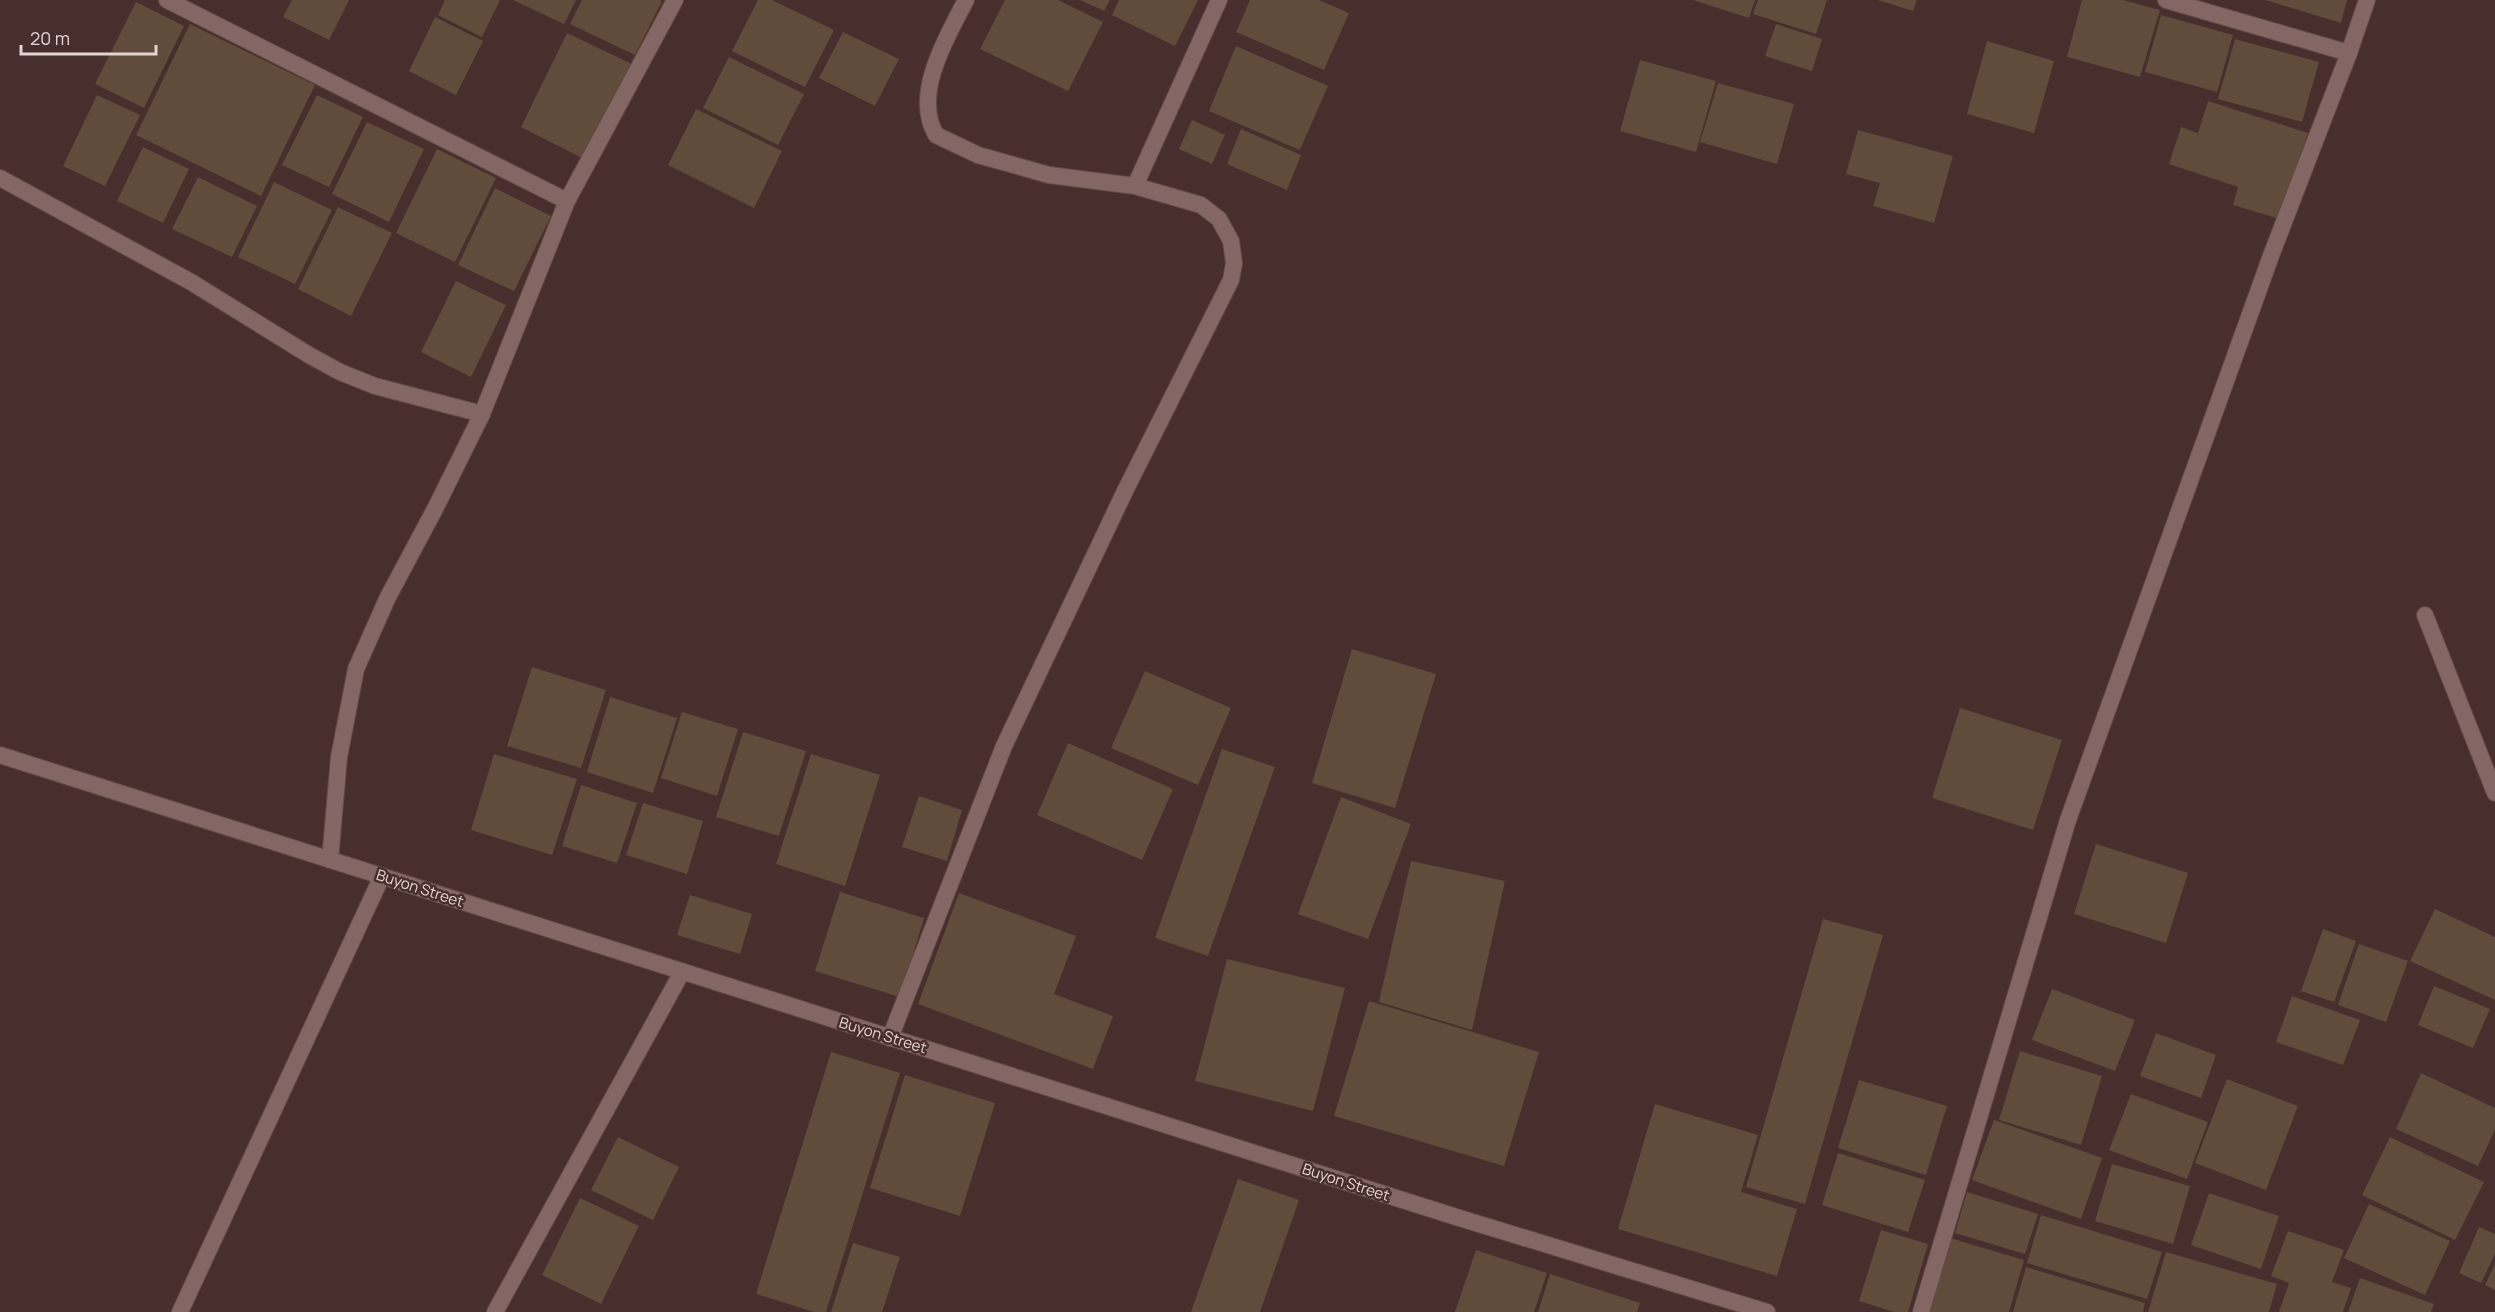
<svg xmlns="http://www.w3.org/2000/svg" width="2495" height="1312" viewBox="0 0 2495 1312" font-family="Manrope,sans-serif">
<style>
.building{fill:#614b3b}
.lines{fill:none;stroke-linecap:round;stroke-linejoin:round}
.minor-casing{stroke:#604b49;stroke-width:18}
.secondary-casing{stroke:#604b49;stroke-width:18}
.minor{stroke:#846764;stroke-width:16}
.secondary{stroke:#846764;stroke-width:16}
.labels{text-anchor:middle;dominant-baseline:central;stroke-width:5;stroke-linejoin:round;paint-order:stroke}
.street-label{font-size:15px;fill:#e4d3d1;stroke:#482e2c}
</style>
<rect width="100%" height="100%" fill="#482e2c"/>
<!-- building -->
<g class="building">
<path d="M292,0H349L329,40L283,17Z"/>
<path d="M445,0H500L482,37L438,15Z"/>
<path d="M513,0H576L564,24Z"/>
<path d="M582,0H660L662,1L635,55L570,24Z"/>
<path d="M758,0H772L834,30L805,87L732,51Z"/>
<path d="M1005,0H1058L1103,22L1068,91L980,49Z"/>
<path d="M1080,0H1110L1104,11Z"/>
<path d="M1119,0H1198L1175,46L1112,15Z"/>
<path d="M1250,0H1319L1349,13L1324,70L1236,32Z"/>
<path d="M1693,0H1755L1749,18Z"/>
<path d="M1758,0H1827L1816,34L1753,14Z"/>
<path d="M1878,0H1917L1913,11Z"/>
<path d="M2082,0H2123L2160,10L2140,77L2067,57Z"/>
<path d="M2265,0H2347L2341,23Z"/>
<path d="M136,2L184,26L144,108L95,84Z"/>
<path d="M2161,15L2233,35L2217,92L2145,72Z"/>
<path d="M435,17L483,41L456,95L409,71Z"/>
<path d="M190,24L315,85L261,196L136,135Z"/>
<path d="M1776,24L1822,39L1812,71L1765,56Z"/>
<path d="M843,32L899,59L875,106L819,78Z"/>
<path d="M567,33L632,64L586,160L521,127Z"/>
<path d="M2235,39L2319,62L2302,122L2218,99Z"/>
<path d="M1987,41L2054,61L2034,133L1967,114Z"/>
<path d="M1236,46L1328,86L1300,150L1209,111Z"/>
<path d="M729,57L804,94L778,145L703,108Z"/>
<path d="M1640,60L1716,81L1696,152L1620,131Z"/>
<path d="M1718,83L1794,104L1777,164L1700,142Z"/>
<path d="M97,95L140,115L105,186L63,166Z"/>
<path d="M317,95L363,117L329,187L282,165Z"/>
<path d="M2208,101L2308,133L2280,219L2233,205L2238,187L2169,164L2181,127L2198,133Z"/>
<path d="M696,109L782,151L754,208L668,165Z"/>
<path d="M1192,120L1225,135L1212,164L1179,149Z"/>
<path d="M367,122L424,149L389,222L332,194Z"/>
<path d="M1241,129L1301,155L1287,190L1227,164Z"/>
<path d="M1858,130L1953,156L1934,223L1873,206L1880,183L1846,174Z"/>
<path d="M143,147L189,169L163,223L117,201Z"/>
<path d="M437,149L496,178L455,262L396,233Z"/>
<path d="M198,177L257,206L232,257L172,229Z"/>
<path d="M274,182L332,210L295,284L238,257Z"/>
<path d="M495,188L551,216L514,291L458,265Z"/>
<path d="M338,207L392,233L351,316L298,289Z"/>
<path d="M456,281L506,305L471,377L421,352Z"/>
<path d="M1352,649L1436,674L1395,808L1312,783Z"/>
<path d="M532,667L606,690L581,768L507,746Z"/>
<path d="M1145,671L1231,708L1198,785L1111,748Z"/>
<path d="M610,697L677,718L653,793L587,772Z"/>
<path d="M1960,708L2062,740L2033,830L1932,798Z"/>
<path d="M682,712L738,729L717,796L661,778Z"/>
<path d="M743,732L806,751L779,836L716,817Z"/>
<path d="M1068,743L1173,789L1142,860L1037,815Z"/>
<path d="M1222,749L1275,767L1208,956L1155,938Z"/>
<path d="M494,754L577,779L552,855L471,830Z"/>
<path d="M811,754L880,775L845,886L776,864Z"/>
<path d="M581,785L637,803L617,863L562,846Z"/>
<path d="M919,796L962,810L947,861L902,847Z"/>
<path d="M1341,797L1411,824L1368,939L1298,914Z"/>
<path d="M643,803L703,821L687,874L626,855Z"/>
<path d="M2096,844L2188,873L2166,943L2074,914Z"/>
<path d="M1411,861L1505,881L1472,1030L1379,1002Z"/>
<path d="M840,892L924,918L900,997L815,971Z"/>
<path d="M959,893L1076,936L1054,994L1113,1016L1093,1069L918,1004Z"/>
<path d="M690,895L752,914L740,954L677,935Z"/>
<path d="M2435,909L2495,937V1000L2410,961Z"/>
<path d="M1823,919L1883,935L1805,1204L1746,1187Z"/>
<path d="M2323,929L2356,941L2334,1002L2301,991Z"/>
<path d="M2359,944L2408,961L2386,1022L2338,1005Z"/>
<path d="M1227,959L1345,988L1313,1111L1195,1081Z"/>
<path d="M2434,986L2490,1009L2473,1048L2418,1025Z"/>
<path d="M2052,989L2135,1020L2115,1071L2032,1040Z"/>
<path d="M2292,996L2360,1020L2343,1065L2276,1042Z"/>
<path d="M1369,1001L1539,1052L1504,1166L1334,1116Z"/>
<path d="M2156,1033L2216,1055L2201,1098L2140,1076Z"/>
<path d="M2020,1051L2102,1076L2081,1145L1999,1120Z"/>
<path d="M831,1052L900,1073L826,1312H814L756,1294Z"/>
<path d="M2421,1073L2495,1108V1130L2478,1166L2396,1129Z"/>
<path d="M905,1075L995,1103L960,1216L870,1188Z"/>
<path d="M2227,1079L2298,1106L2266,1190L2195,1163Z"/>
<path d="M1859,1080L1947,1106L1926,1175L1838,1148Z"/>
<path d="M2131,1094L2208,1122L2187,1179L2109,1150Z"/>
<path d="M1655,1104L1758,1135L1741,1192L1797,1209L1777,1276L1618,1229Z"/>
<path d="M1994,1120L2102,1158L2081,1219L1972,1180Z"/>
<path d="M618,1137L679,1167L653,1220L591,1190Z"/>
<path d="M2390,1137L2484,1182L2455,1240L2362,1195Z"/>
<path d="M1838,1153L1925,1180L1908,1232L1822,1205Z"/>
<path d="M2112,1164L2190,1186L2173,1244L2095,1221Z"/>
<path d="M1238,1179L1299,1200L1260,1312H1191Z"/>
<path d="M1967,1192L2038,1214L2025,1254L1955,1233Z"/>
<path d="M2209,1193L2279,1216L2261,1269L2191,1245Z"/>
<path d="M580,1198L639,1226L601,1304L542,1275Z"/>
<path d="M2369,1204L2450,1241L2425,1295L2344,1258Z"/>
<path d="M2041,1215L2162,1252L2147,1299L2027,1263Z"/>
<path d="M2479,1227L2495,1234V1254L2481,1283L2459,1273Z"/>
<path d="M1881,1230L1928,1244L1908,1312H1894L1859,1301Z"/>
<path d="M2288,1231L2344,1250L2332,1282L2351,1288L2343,1312H2279L2289,1283L2271,1276Z"/>
<path d="M1950,1238L2024,1260L2009,1312H1926Z"/>
<path d="M853,1243L900,1257L882,1312H831Z"/>
<path d="M1476,1250L1547,1273L1534,1312H1455Z"/>
<path d="M2166,1252L2277,1284L2269,1312H2148Z"/>
<path d="M2495,1264V1290L2485,1285Z"/>
<path d="M2026,1267L2145,1303L2143,1312H2013Z"/>
<path d="M1550,1274L1640,1303L1637,1312H1538Z"/>
<path d="M2360,1278L2434,1304L2431,1312H2348Z"/>
</g>
<g class="lines">
<defs>
<g id="minor">
<path d="M167,0L567,201"/>
<path d="M2166,0L2349,53"/>
<path d="M0,178L191,282L309,355L340,372L375,386L482,414"/>
<path d="M1135,186L1219,0"/>
<path d="M2425,615L2495,793"/>
<path d="M330,860L339,757L356,669L387,599L437,505L482,414L567,201L675,0"/>
<path d="M890,1038L1004,746L1125,491L1231,280L1234,263L1231,241L1219,219L1201,205L1135,186L1049,175L978,155L936,135C912,94 947,37 966,0"/>
<path d="M180,1312L382,876"/>
<path d="M495,1312L682,972"/>
<path d="M1921,1312L2068,820L2272,253L2349,53L2367,0"/>
</g>
<path id="secondary" d="M0,755L1453,1216L1767,1312"/>
</defs>
<!-- minor casing -->
<use href="#minor" class="minor-casing"/>
<!-- secondary casing -->
<use href="#secondary" class="secondary-casing"/>
<!-- minor -->
<use href="#minor" class="minor"/>
<!-- secondary -->
<use href="#secondary" class="secondary"/>
</g>
<g class="labels">
<!-- street labels -->
<g class="street-label">
<text transform="translate(420 888) rotate(18)">Buyon Street</text>
<text transform="translate(883 1035) rotate(17)">Buyon Street</text>
<text transform="translate(1346 1182) rotate(18)">Buyon Street</text>
</g>
</g>
<!-- scale -->
<path d="M21 45v9h135v-9" fill="none" stroke="#e4d3d1" stroke-width="3"/>
<text x="30" y="45" font-size="18" fill="#e4d3d1" stroke="#482e2c" stroke-width="4.5" paint-order="stroke">20 m</text>
</svg>
